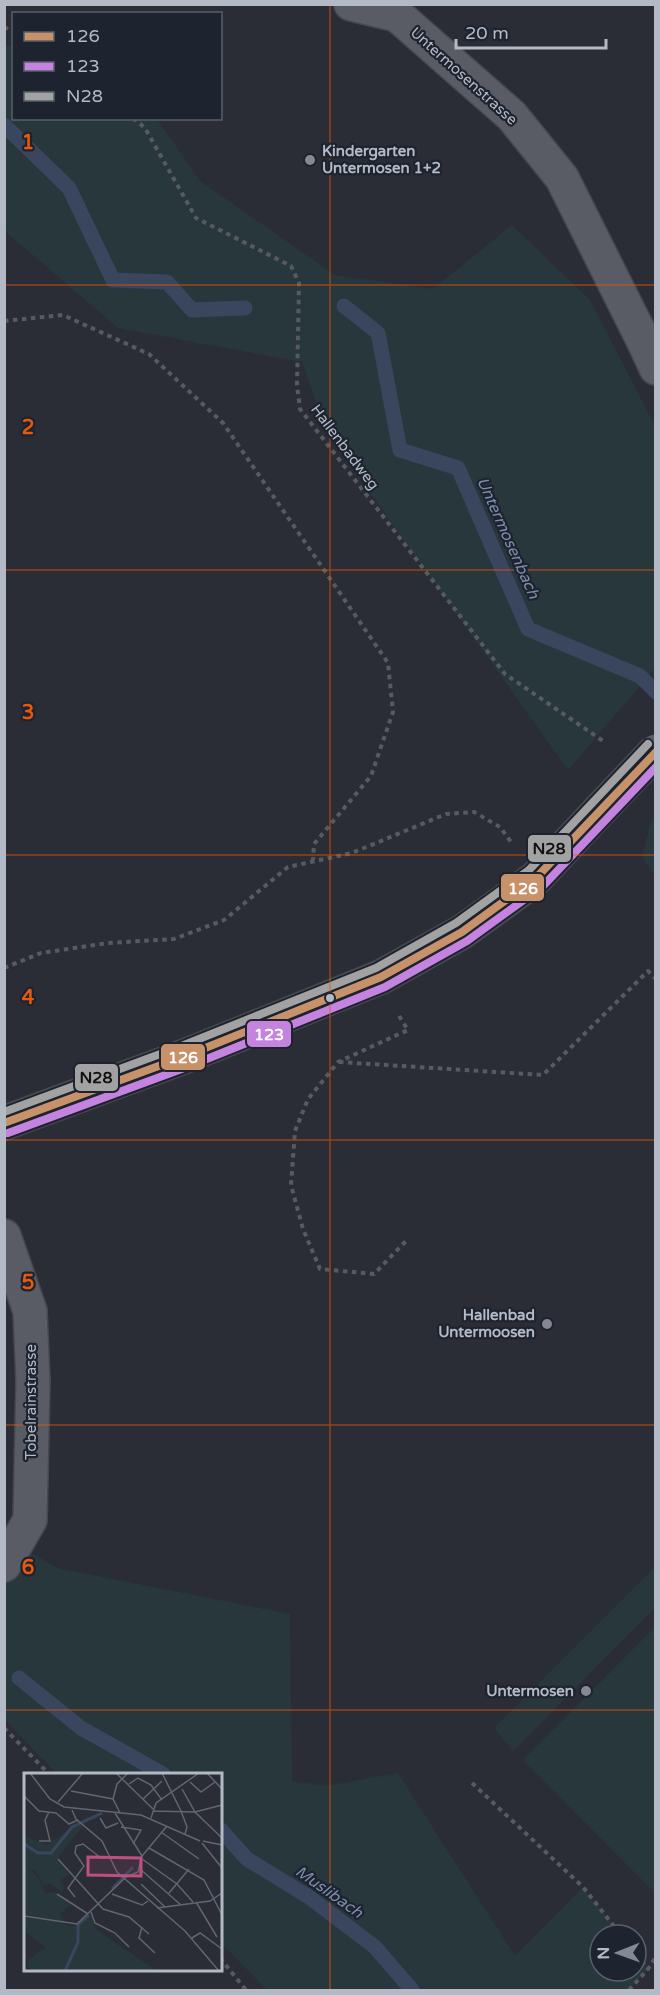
<svg xmlns="http://www.w3.org/2000/svg" width="660" height="1995" viewBox="0 0 660 1995" font-family="'Varela Round',sans-serif">
<style>
.green{fill:#28373b}
.lines{fill:none;stroke-linecap:round;stroke-linejoin:round}
.stream{stroke:#3a455e;stroke-width:15}
.minor-casing{stroke:#46484e;stroke-width:36}
.path{stroke:#575b61;stroke-width:4;stroke-dasharray:4.5 4.5;stroke-linecap:butt}
.minor{stroke:#595c64;stroke-width:33}
.minor-bridge-casing{stroke:#46484e;stroke-width:36;stroke-linecap:butt}
.minor-bridge{stroke:#595c64;stroke-width:33}
.bus-1-casing{stroke:#1d232f;stroke-width:12}
.bus-2-casing{stroke:#1d232f;stroke-width:12}
.bus-3-casing{stroke:#1d232f;stroke-width:12}
.bus-1{stroke:#c7916a;stroke-width:8}
.bus-2{stroke:#c483df;stroke-width:8}
.bus-3{stroke:#a2a2a2;stroke-width:8}
.grid{fill:none;stroke:#e8590c;stroke-width:1.5;stroke-opacity:0.55}
.poi-dot{fill:#848893;stroke:#1d232f;stroke-width:2}
.bus-dot{fill:#b4b9c6;stroke:#1d232f;stroke-width:2}
.labels{text-anchor:middle;dominant-baseline:central;stroke-width:4.5;stroke-linejoin:round;paint-order:stroke}
.street-label{font-size:15px;fill:#b4b9c6;stroke:#1d232f}
.poi-label{font-size:15px;font-weight:bold;fill:#b4b9c6;stroke:#1d232f;text-anchor:end}
.water-label{font-size:16px;font-style:italic;fill:#7e8cab;stroke:#1d232f}
.inset-river{fill:none;stroke:#3a455e;stroke-width:3}
.inset-road{fill:none;stroke:#61656f;stroke-width:1.5}
.view{fill:#bd5080;fill-opacity:0.15;stroke:#bd5080;stroke-width:3}
.inset-edge{fill:none;stroke:#b4b9c6;stroke-width:3}
.grid-label{font-size:20px;text-anchor:middle;font-weight:bold;fill:#e8590c;stroke:#1d232f;stroke-width:4.5;stroke-linejoin:round;paint-order:stroke}
.line-badge{stroke:#1d232f;stroke-width:2}
.badge-label{font-size:16px;text-anchor:middle;font-weight:bold;fill:#fff}
.pale-badge-label{font-size:16px;text-anchor:middle;font-weight:bold;fill:#111}
</style>
<rect width="100%" height="100%" fill="#2a2d35"/>
<!-- green -->
<g class="green">
<path d="M13,45L14,118L157,119L200,181L335,275L433,289L512,225L590,300L655,426L656,667L568,770L327,432L302,362L118,328L5,231L4,46Z"/>
<path d="M655,816V877L642,856L651,821Z"/>
<path d="M5,1537L57,1568L290,1614L292,1781L326,1786L398,1773L515,1956L583,1887L621,1935H600V1971H636V1954L648,1969L629,1990H267L221,1943L220,1774H57L5,1720Z"/>
<path d="M655,1567V1608L513,1751L494,1728Z"/>
<path d="M655,1627V1893L523,1760Z"/>
</g>
<g class="lines">
<!-- stream -->
<g class="stream">
<path d="M4,125L69,188L113,280L167,282L192,310L245,308"/>
<path d="M344,306L378,333L400,450L458,468L528,629L640,676L656,692"/>
<path d="M19,1678L81,1728L163,1774"/>
<path d="M220,1829L247,1859L309,1897L375,1947L412,1990"/>
</g>
<defs>
<g id="minor">
<path d="M351,4L397,15L512,116L562,178L644,342L656,368"/>
<path d="M4,1123L183,1057L381,977L462,932L505,901L536,878L599,811"/>
<path d="M4,1236L30,1311L33,1381L30,1520L4,1565"/>
</g>
</defs>
<!-- minor casing -->
<use href="#minor" class="minor-casing"/>
<!-- path -->
<g class="path">
<path d="M4,27L14,32"/>
<path d="M133,118L145,128L196,218L291,266L299,283L297,385L300,409L505,674L606,743"/>
<path d="M4,321L63,315L149,354L223,423L388,663L393,712L371,776L314,844L313,860"/>
<path d="M4,968L41,953L108,943L174,939L224,920L288,867L352,853L446,814L474,812L500,827L511,842"/>
<path d="M399,1016L408,1030L338,1062L308,1099L295,1131L291,1185L303,1229L320,1269L374,1274L407,1240"/>
<path d="M339,1062L543,1075L648,971L656,979"/>
<path d="M4,1728L49,1774"/>
<path d="M472,1783L583,1887L621,1935"/>
<path d="M636,1954L648,1969L656,1957"/>
<path d="M220,1958L246,1990"/>
<path d="M629,1990L648,1969"/>
</g>
<!-- minor -->
<use href="#minor" class="minor"/>
<defs>
<path id="minor-bridge" d="M599,811L656,751"/>
</defs>
<!-- minor-bridge casing -->
<use href="#minor-bridge" class="minor-bridge-casing"/>
<!-- minor-bridge -->
<use href="#minor-bridge" class="minor-bridge"/>
<defs>
<path id="bus-1" d="M4,1123L183,1057L381,977L462,932L536,878L656,752"/>
<path id="bus-2" d="M8,1133L187,1067L385,987L467,941L543,886L656,767"/>
<path id="bus-3" d="M4,1112L179,1047L376,968L456,923L529,870L648,744"/>
</defs>
<!-- bus-1 casing -->
<use href="#bus-1" class="bus-1-casing"/>
<!-- bus-2 casing -->
<use href="#bus-2" class="bus-2-casing"/>
<!-- bus-3 casing -->
<use href="#bus-3" class="bus-3-casing"/>
<!-- bus-1 -->
<use href="#bus-1" class="bus-1"/>
<!-- bus-2 -->
<use href="#bus-2" class="bus-2"/>
<!-- bus-3 -->
<use href="#bus-3" class="bus-3"/>
</g>
<!-- grid -->
<path class="grid" d="M330,4V1990M4,285H656M4,570H656M4,855H656M4,1140H656M4,1425H656M4,1710H656"/>
<!-- markers -->
<g class="poi-dot">
<circle cx="310" cy="160" r="6"/>
<circle cx="547" cy="1324" r="6"/>
<circle cx="586" cy="1691" r="6"/>
</g>
<circle class="bus-dot" cx="330" cy="998" r="5"/>
<g class="labels">
<!-- street labels -->
<g class="street-label">
<text transform="translate(464 76) rotate(42)">Untermosenstrasse</text>
<text transform="translate(345 447) rotate(53)">Hallenbadweg</text>
<text transform="translate(31 1402) rotate(-90)">Tobelrainstrasse</text>
</g>
<!-- poi labels -->
<g class="poi-label">
<text x="322" y="151" text-anchor="start">Kindergarten<tspan x="322" dy="17">Untermosen 1+2</tspan></text>
<text x="535" y="1315">Hallenbad<tspan x="535" dy="17">Untermoosen</tspan></text>
<text x="574" y="1691">Untermosen</text>
</g>
<!-- water labels -->
<g class="water-label">
<text transform="translate(508 538) rotate(66)">Untermosenbach</text>
<text transform="translate(329 1892) rotate(35)">Muslibach</text>
</g>
</g>
<!-- overview -->
<g transform="translate(24 1773)">
<rect width="198" height="198" fill="#2a2d35"/>
<path d="M63,44H76L61,50L33,86L45,101L36,108L41,115L37,119L26,110L19,113L18,109L12,99L4,94L15,106L21,120L31,119L47,131L36,141L42,152L50,153L67,142L71,156L133,198H8L4,194L3,188L22,174L0,158V145L11,146L0,143V62L23,72Z" fill="#28373b"/>
<path class="inset-river" d="M0,71L14,80H27L48,54L78,40M88,116L109,94M41,198L54,169V152L65,142"/>
<path class="inset-road" d="M6,0L26,26L40,34L117,42L176,68M92,0L129,36M138,0L157,38L163,54L161,61M183,0L198,16M166,9L177,19L191,9M105,11L114,5L127,12L138,27M158,16L171,39L198,65M47,18L89,26L96,40M0,23L15,38L32,40L45,51L54,47M89,26L93,11L104,0M119,26L138,8M34,29L59,0M48,37L52,46L78,68L93,99L161,158L195,198M129,38L171,39L198,32M91,40L118,83M76,45L82,55L94,50M127,45L132,30L175,0M97,54L117,57L109,71M137,59L175,86M15,68H26L21,47L25,39M179,68L198,72M178,70L198,95M125,75L180,107L198,142M34,86L79,136L105,144L125,161M118,86L153,111L169,129M116,96L157,132M117,111L141,134M145,120L165,96M33,121L64,141M88,121L118,132L124,128M51,124L44,115L60,93L51,80L52,73L59,71L77,85L87,84M172,129L193,164M133,135L186,128L198,120M67,139L71,150L91,160L105,174M0,143L53,151L102,104L114,99L118,83L143,53M118,154L115,165L131,180M168,165L176,160L198,176"/>
<path class="view" d="M64,84L117,85V103L64,102Z"/>
<rect width="198" height="198" class="inset-edge"/>
</g>
<g class="grid-label">
<text x="28" y="149">1</text>
<text x="28" y="434">2</text>
<text x="28" y="719">3</text>
<text x="28" y="1004">4</text>
<text x="28" y="1289">5</text>
<text x="28" y="1574">6</text>
</g>
<g class="line-badge">
<rect x="527" y="834" width="45" height="29" rx="6" fill="#a2a2a2"/>
<rect x="500" y="873" width="45" height="29" rx="6" fill="#c7916a"/>
<rect x="246" y="1020" width="46" height="28" rx="6" fill="#c483df"/>
<rect x="160" y="1043" width="46" height="28" rx="6" fill="#c7916a"/>
<rect x="74" y="1063" width="45" height="29" rx="6" fill="#a2a2a2"/>
</g>
<g class="badge-label">
<text x="523" y="894">126</text>
<text x="269" y="1040">123</text>
<text x="183" y="1063">126</text>
</g>
<g class="pale-badge-label">
<text x="549" y="854">N28</text>
<text x="96" y="1083">N28</text>
</g>
<!-- border -->
<rect width="660" height="1995" fill="none" stroke="#b4b9c6" stroke-width="12"/>
<!-- legend -->
<rect x="12" y="12" width="210" height="108" fill="#1d232f" stroke="#595f6b" stroke-width="1.5"/>
<rect x="24" y="32" width="30" height="9" fill="#c7916a" stroke="#595f6b" stroke-width="1.5"/>
<text x="66" y="42" font-size="18" fill="#b4b9c6">126</text>
<rect x="24" y="62" width="30" height="9" fill="#c483df" stroke="#595f6b" stroke-width="1.5"/>
<text x="66" y="72" font-size="18" fill="#b4b9c6">123</text>
<rect x="24" y="92" width="30" height="9" fill="#a2a2a2" stroke="#595f6b" stroke-width="1.5"/>
<text x="66" y="102" font-size="18" fill="#b4b9c6">N28</text>
<!-- north arrow -->
<g transform="translate(618 1953) rotate(269)"><circle r="28" fill="#1d232f" stroke="#595f6b" stroke-width="1.5"/>
<path d="M0-4.5L10 22L0 15L-10 22Z" fill="#848893"/>
<text y="-9" font-size="16" font-weight="bold" text-anchor="middle" fill="#b4b9c6">N</text>
</g>
<!-- scale -->
<path d="M456 39v9h150v-9" fill="none" stroke="#b4b9c6" stroke-width="3"/>
<text x="465" y="39" font-size="18" fill="#b4b9c6" stroke="#1d232f" stroke-width="4.5" paint-order="stroke">20 m</text>
</svg>
